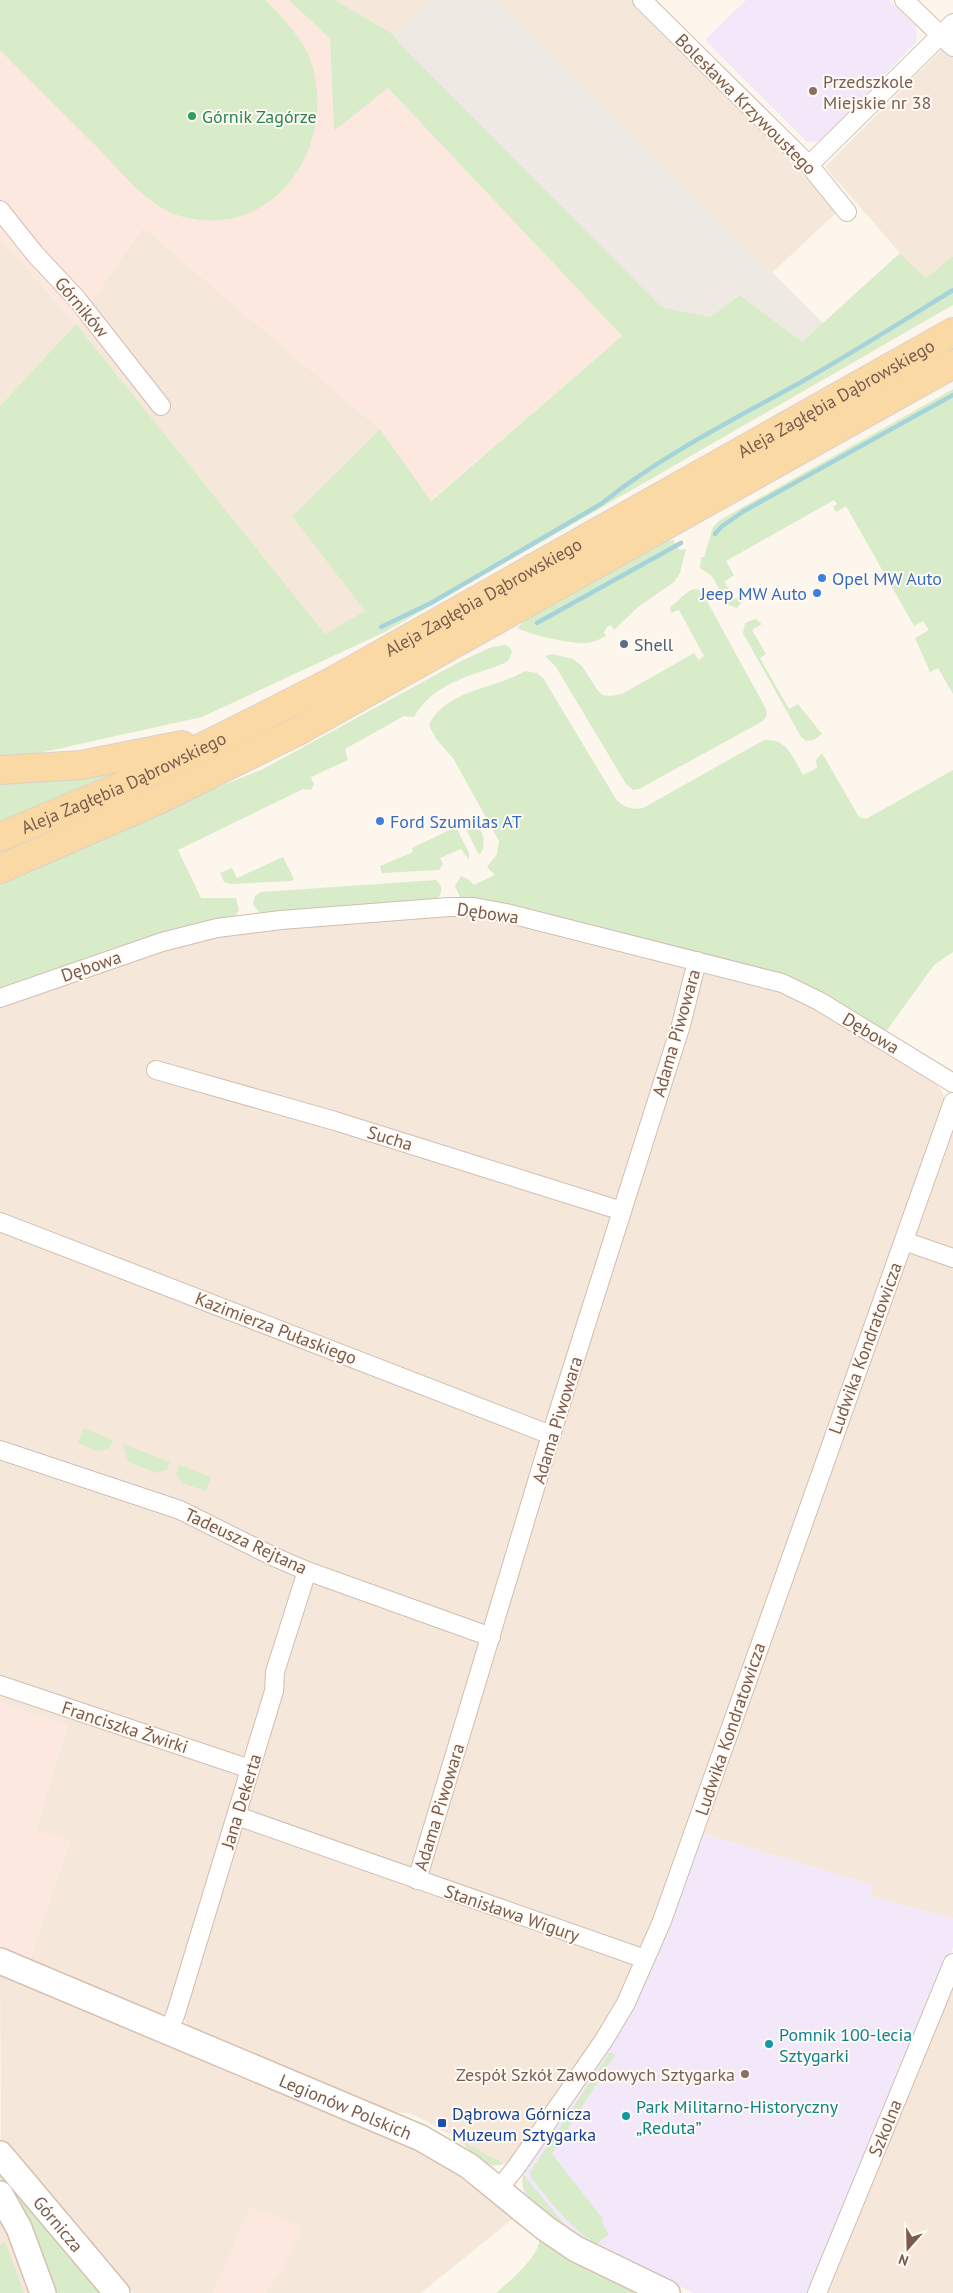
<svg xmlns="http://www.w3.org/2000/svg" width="953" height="2293" viewBox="0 0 953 2293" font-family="'PT Sans',sans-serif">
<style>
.residential{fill:#f5e8da}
.commercial{fill:#fde8e0}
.industrial{fill:#efe9e4}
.education{fill:#f3e8fa}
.green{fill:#d8ecc9}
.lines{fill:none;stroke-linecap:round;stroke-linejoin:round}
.stream{stroke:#a5d3da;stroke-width:4.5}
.street-casing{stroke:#d1beb0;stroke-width:20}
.secondary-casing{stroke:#d6c0b0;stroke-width:28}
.primary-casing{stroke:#dad1cd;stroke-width:30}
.street{stroke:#fff;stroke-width:18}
.secondary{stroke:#fff;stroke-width:25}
.primary{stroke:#fbd9a5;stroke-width:28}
.education-dot{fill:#8d6e63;stroke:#fffaf3;stroke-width:2}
.leisure-dot{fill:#2e9e5b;stroke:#fffaf3;stroke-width:2}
.shop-dot{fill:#3f7fe0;stroke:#fffaf3;stroke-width:2}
.service-dot{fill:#5c6f8a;stroke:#fffaf3;stroke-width:2}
.culture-dot{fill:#0f9aa8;stroke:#fffaf3;stroke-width:2}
.transit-dot{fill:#1a4fb4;stroke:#fffaf3;stroke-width:2}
.labels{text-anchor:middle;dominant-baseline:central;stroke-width:4;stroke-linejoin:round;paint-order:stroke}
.education-label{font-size:18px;fill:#785e54;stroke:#fffaf3;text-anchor:start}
.street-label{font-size:18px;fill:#7a5c4d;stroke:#fffaf3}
.leisure-label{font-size:18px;fill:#27864d;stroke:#fffaf3;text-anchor:start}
.shop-label{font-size:18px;fill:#366cbe;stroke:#fffaf3;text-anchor:start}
.service-label{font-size:18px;fill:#4e5e75;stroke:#fffaf3;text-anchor:start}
.culture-label{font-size:18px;fill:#0d838f;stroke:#fffaf3;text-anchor:start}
.transit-label{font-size:18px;fill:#164399;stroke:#fffaf3;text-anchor:start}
</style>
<rect width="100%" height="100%" fill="#fdf6ec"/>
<!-- residential -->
<g class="residential">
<path d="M335,0H430L393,34Z"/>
<path d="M497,0H633L838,211L772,273Z"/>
<path d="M953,38V256L926,278L900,253L825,167Z"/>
<path d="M143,227L380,429L292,516L366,611L325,635L76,324L0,406V237L76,324Z"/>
<path d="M450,915L498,919L702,971L784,994L833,1018L936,1083L943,1093L945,1103L647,1946L611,2020L516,2157L504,2164L493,2166L485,2163L473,2155L458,2139L420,2118L407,2113L391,2112L190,2028L185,2022L183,2014L167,2013L161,2015L29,1961L69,1841L36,1829L67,1726L0,1702V1003L175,946L216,935L293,927Z"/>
<path d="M953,1120V1919L870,1896L873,1885L701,1833Z"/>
<path d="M0,1973L417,2148L449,2165L515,2217L421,2293H134L122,2283L1,2142Z"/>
<path d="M953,1980V2293H824Z"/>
<path d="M0,2210L34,2293H0Z"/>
</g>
<!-- commercial -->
<g class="commercial">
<path d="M0,0H289L330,39L334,130L388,88L622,336L430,501L380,429L143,227L76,324L0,237Z"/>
<path d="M0,1702L67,1725L36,1829L69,1840L29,1961L0,1949Z"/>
<path d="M250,2207L303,2227L277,2277L265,2293H213Z"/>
</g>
<!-- industrial -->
<path class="industrial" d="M430,0H497L823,323L802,343L740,295L710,317L662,307L400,44L393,34Z"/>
<!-- education -->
<g class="education">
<path d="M746,0H889L916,26L917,41L821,141L807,142L705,40Z"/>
<path d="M701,1833L873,1885L870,1896L953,1919V1947L811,2293H694L603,2252L567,2231L524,2193L523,2190L522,2181L527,2166L575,2094Z"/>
</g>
<!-- green -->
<g class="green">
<path d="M0,0H265C283,18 304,39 312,64C337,148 273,242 180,216C145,205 119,169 94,144C62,113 31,81 0,50Z"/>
<path d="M289,0H335L393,34L400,44L662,307L710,317L740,295L802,342L900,253L926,278L953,256V305L385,632L202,717L21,757L0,756V406L76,324L325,634L365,611L292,516L380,429L431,501L622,336L388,88L334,131L330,39Z"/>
<path d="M953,389V694L938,668L930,672L915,638L929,630L923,621L914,626L846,506L836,512L833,507L837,504L834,500L726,561L734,575L724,582L735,599L745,594V598L737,608L728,605L712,576L700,568L701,557H704L713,527L720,520Z"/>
<path d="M673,540L679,550L686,549L680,573L674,582L638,607L614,630L611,625L606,628L604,633L606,636C600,639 593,643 587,643C571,644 531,635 517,628L526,619L665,541Z"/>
<path d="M697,589L702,592L766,709L767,715L763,721L639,789L633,790L626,784L556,667L545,656L552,654L573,659L582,666L598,691L603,695L611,696L622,694L694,653L699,660L704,656L679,610L671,613L670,607C679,602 686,589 697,589Z"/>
<path d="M755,619L762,624L752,630L766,654L760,658L789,709L798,704L822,734L814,740L806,741L801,737L743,633L745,623Z"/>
<path d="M505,645L508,646L512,651L510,658L505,663C471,676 433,683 414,717L404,716L345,749L348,760L311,777L314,785L311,790L303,789L178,850L201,898H236L239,910L235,917L180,928L0,989V883L165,809L263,769L463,660L492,647Z"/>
<path d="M525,671L537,673L543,678L616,799C624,808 633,811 645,807L764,740C787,738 793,758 803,775L817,768L816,760L822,753L859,817L866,819L953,770V952L934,965L885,1033L808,987L460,897L455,886L461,876L468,879L474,885L495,875L487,867L497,854L499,841L453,758L436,739L429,725C445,690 495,689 525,671Z"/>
<path d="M168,754L0,831V774Z"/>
<path d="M470,820C482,826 489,845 479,855L463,823Z"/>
<path d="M456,827L469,853V860L461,849L440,858L443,864L439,870L382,873L380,866L413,852L412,848Z"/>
<path d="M283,857L294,879L292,881L230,884L224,882L220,873L232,868L237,878Z"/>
<path d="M436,880C445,888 442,895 434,901L264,915L258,911L253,904L255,896L261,892Z"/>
<path d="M83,1428L113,1440L110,1448L98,1451L78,1443Z"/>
<path d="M123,1444L170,1462L167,1470L157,1473L128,1462Z"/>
<path d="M179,1465L211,1477L206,1491L182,1483L176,1474Z"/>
<path d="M610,2052L615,2055L552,2154L603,2219L602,2223L609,2235L601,2240L598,2245C569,2228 552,2203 531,2178L530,2172Z"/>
<path d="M466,2143L504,2164C486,2168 476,2158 465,2145Z"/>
<path d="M0,2167L100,2291L99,2293H52L12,2196L0,2178Z"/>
<path d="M523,2174L568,2229L567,2231C549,2216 518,2200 523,2174Z"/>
<path d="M540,2238L578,2264L640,2293H496C510,2281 539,2257 540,2238Z"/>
<path d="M5,2241L24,2293H0V2245Z"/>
</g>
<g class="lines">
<!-- stream -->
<g class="stream">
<path d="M715,534L721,527L744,511L953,395"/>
<path d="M537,623L681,543"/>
<path d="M381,627L431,603L601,504C662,455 735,419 803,381C854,352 903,321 953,290"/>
</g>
<defs>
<g id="street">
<path d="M642,0L809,165L847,212"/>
<path d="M904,0L953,47"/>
<path d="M809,165L953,23"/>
<path d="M0,210L35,254L77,299L161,406"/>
<path d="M0,998L162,942L217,928L281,920L449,907H474L506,913L782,983L819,1001L953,1083"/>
<path d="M156,1070L335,1121L622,1211"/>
<path d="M0,1222L551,1435"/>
<path d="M904,1241L953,1258"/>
<path d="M0,1450L180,1510L272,1556L307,1571L491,1637"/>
<path d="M0,1685L250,1769"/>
<path d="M237,1816L645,1959"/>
<path d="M417,1880L551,1435L681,1025L697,961"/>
<path d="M169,2031L176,2013L274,1691L275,1672L307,1571"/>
<path d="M498,2190L517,2166L604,2040L626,2003L662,1921L953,1102"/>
<path d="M817,2293L953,1963"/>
</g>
<g id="secondary">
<path id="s1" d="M0,1961L421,2138L469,2166L545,2228L576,2249L667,2293"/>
<path id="s2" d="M0,2154L117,2293"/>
<path d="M0,2194L19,2228L43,2293"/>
</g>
<g id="primary">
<path d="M0,770L81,765L182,745"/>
<path id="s3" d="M0,837L124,785L225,736L333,681L953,332"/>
<path d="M0,869L156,801L300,730L953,364"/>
</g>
</defs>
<!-- street casing -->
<use href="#street" class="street-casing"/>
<!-- secondary casing -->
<use href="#secondary" class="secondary-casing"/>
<!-- primary casing -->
<use href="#primary" class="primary-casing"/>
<!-- street -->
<use href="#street" class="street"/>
<!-- secondary -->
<use href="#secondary" class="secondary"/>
<!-- primary -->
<use href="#primary" class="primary"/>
</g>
<!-- markers -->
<g class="education-dot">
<circle cx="813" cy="91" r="5"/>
<circle cx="745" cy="2074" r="5"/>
</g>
<circle class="leisure-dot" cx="192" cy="116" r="5"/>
<g class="shop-dot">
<circle cx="822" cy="578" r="5"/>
<circle cx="817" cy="593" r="5"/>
<circle cx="380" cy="821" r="5"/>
</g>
<circle class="service-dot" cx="624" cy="644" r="5"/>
<g class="culture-dot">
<circle cx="769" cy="2044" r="5"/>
<circle cx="626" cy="2116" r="5"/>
</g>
<rect class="transit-dot" x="437" y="2118" width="10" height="10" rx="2.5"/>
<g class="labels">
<!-- education labels -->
<g class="education-label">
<text x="823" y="81">Przedszkole<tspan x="823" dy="21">Miejskie nr 38</tspan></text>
<text x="735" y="2074" text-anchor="end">Zespół Szkół Zawodowych Sztygarka</text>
</g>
<!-- street labels -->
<g class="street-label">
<text transform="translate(746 104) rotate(45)">Bolesława Krzywoustego</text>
<text transform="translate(82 307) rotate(50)">Górników</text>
<text stroke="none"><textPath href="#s3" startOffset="945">Aleja Zagłębia Dąbrowskiego</textPath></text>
<text stroke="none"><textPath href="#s3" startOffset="540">Aleja Zagłębia Dąbrowskiego</textPath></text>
<text stroke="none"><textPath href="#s3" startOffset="135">Aleja Zagłębia Dąbrowskiego</textPath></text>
<text transform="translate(488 913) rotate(8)">Dębowa</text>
<text transform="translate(91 966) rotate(-19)">Dębowa</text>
<text transform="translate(676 1033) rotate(-74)">Adama Piwowara</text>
<text transform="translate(871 1033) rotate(31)">Dębowa</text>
<text transform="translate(390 1138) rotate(17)">Sucha</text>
<text transform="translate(276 1328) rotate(21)">Kazimierza Pułaskiego</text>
<text transform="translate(865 1348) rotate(-70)">Ludwika Kondratowicza</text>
<text transform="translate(557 1420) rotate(-73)">Adama Piwowara</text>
<text transform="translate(246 1541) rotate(25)">Tadeusza Rejtana</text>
<text transform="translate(125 1727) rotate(18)">Franciszka Żwirki</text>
<text transform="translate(730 1729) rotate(-71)">Ludwika Kondratowicza</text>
<text transform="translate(241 1801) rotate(-73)">Jana Dekerta</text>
<text transform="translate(439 1807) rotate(-73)">Adama Piwowara</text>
<text transform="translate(512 1913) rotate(19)">Stanisława Wigury</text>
<text stroke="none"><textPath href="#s1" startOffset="375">Legionów Polskich</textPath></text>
<text transform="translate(885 2128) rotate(-68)">Szkolna</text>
<text stroke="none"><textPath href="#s2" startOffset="91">Górnicza</textPath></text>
</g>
<!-- leisure labels -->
<g class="leisure-label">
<text x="202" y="116">Górnik Zagórze</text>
</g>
<!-- shop labels -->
<g class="shop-label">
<text x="832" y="578">Opel MW Auto</text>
<text x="807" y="593" text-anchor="end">Jeep MW Auto</text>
<text x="390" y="821">Ford Szumilas AT</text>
</g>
<!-- service labels -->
<g class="service-label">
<text x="634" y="644">Shell</text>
</g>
<!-- culture labels -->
<g class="culture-label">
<text x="779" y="2034">Pomnik 100-lecia<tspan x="779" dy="21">Sztygarki</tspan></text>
<text x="636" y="2106">Park Militarno-Historyczny<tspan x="636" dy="21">„Reduta”</tspan></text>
</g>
<!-- transit labels -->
<g class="transit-label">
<text x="452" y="2113">Dąbrowa Górnicza<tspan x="452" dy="21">Muzeum Sztygarka</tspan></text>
</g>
</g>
<!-- north arrow -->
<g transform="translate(908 2248) rotate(200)" stroke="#fffaf3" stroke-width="4" paint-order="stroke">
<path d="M0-4L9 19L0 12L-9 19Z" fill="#7a5c4d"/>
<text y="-8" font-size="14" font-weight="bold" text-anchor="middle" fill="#7a5c4d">N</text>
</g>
</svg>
